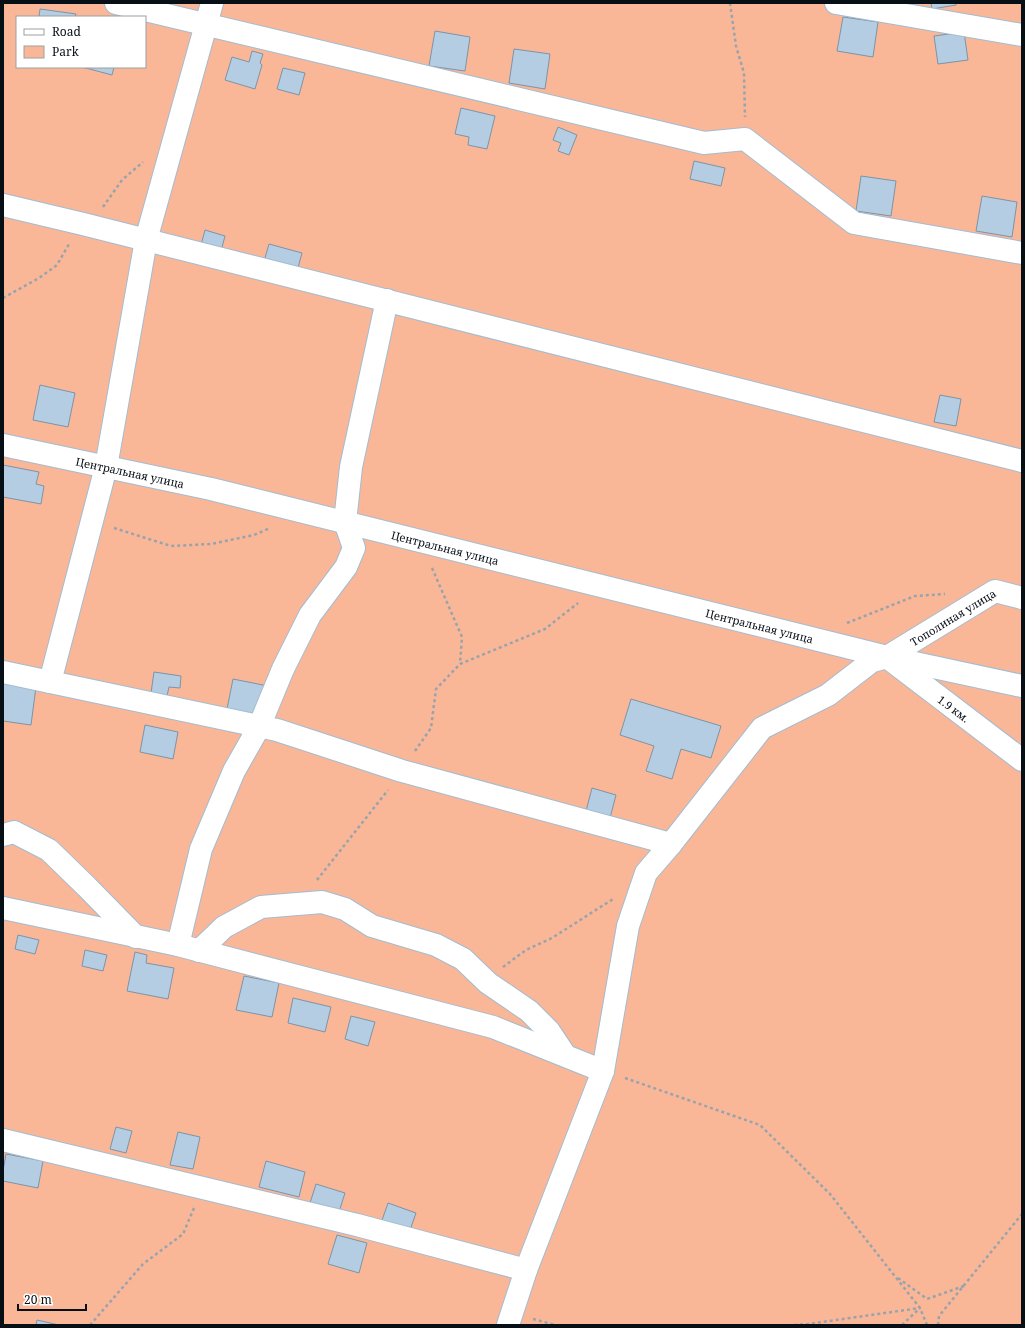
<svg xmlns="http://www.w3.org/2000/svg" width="1025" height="1328" viewBox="0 0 1025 1328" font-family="'Noto Serif',serif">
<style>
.green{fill:#f9b798;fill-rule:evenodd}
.building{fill:#b4cde2;stroke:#7c94a7}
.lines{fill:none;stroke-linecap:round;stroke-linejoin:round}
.minor-casing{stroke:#a3bcd0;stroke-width:24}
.path{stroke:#9aa3ab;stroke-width:2.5;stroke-dasharray:3 3;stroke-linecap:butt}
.minor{stroke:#fff;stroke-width:22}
.labels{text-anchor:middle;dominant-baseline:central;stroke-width:3;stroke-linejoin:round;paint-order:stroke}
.street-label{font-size:11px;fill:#070f16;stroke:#fff}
</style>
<rect width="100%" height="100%" fill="#e9f3fb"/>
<!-- green -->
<path class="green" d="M3,3H1022V1325H3ZM17,17H145V67H17Z"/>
<!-- building -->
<g class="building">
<path d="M931,3H956V5L932,9Z"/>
<path d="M40,9L76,14L75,17H39Z"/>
<path d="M843,17L878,22L873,57L837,51Z"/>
<path d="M435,31L470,37L465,71L429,66Z"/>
<path d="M964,32L968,60L938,64L934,36Z"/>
<path d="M514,49L550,54L545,89L509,83Z"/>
<path d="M252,51L263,54L260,63L262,65L255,89L225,80L232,57L249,62Z"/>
<path d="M82,67H114L112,75Z"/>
<path d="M283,68L305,73L299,95L277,89Z"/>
<path d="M461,108L495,116L487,149L468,145L469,137L455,134Z"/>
<path d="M558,127L577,135L569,155L558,151L561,143L553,140Z"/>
<path d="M694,161L725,168L721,186L690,179Z"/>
<path d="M861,176L896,181L891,216L856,211Z"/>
<path d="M982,196L1017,202L1012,237L976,231Z"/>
<path d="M205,230L225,236L221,251L201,245Z"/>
<path d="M269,244L302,253L296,275L263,265Z"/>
<path d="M40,385L75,393L68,427L33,420Z"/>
<path d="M940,395L961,399L956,426L934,422Z"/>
<path d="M3,465L39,472L36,484L44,486L41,504L3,497Z"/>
<path d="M154,672L181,676L180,688L169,687L167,696L151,693Z"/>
<path d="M233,679L268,686L261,721L226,714Z"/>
<path d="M3,683L36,687L31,725L3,721Z"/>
<path d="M631,699L721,726L711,758L681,749L672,779L646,771L654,746L620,735Z"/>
<path d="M145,725L178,732L173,759L140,752Z"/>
<path d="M592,788L616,795L610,818L586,811Z"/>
<path d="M18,935L39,940L35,954L15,949Z"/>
<path d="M85,950L107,955L103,971L82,966Z"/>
<path d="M135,952L147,955L146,963L174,968L168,999L127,991Z"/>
<path d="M244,976L279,983L272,1017L236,1010Z"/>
<path d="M293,998L331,1007L325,1032L288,1023Z"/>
<path d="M351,1016L375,1022L368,1046L345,1039Z"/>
<path d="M116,1127L132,1131L126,1153L110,1149Z"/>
<path d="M178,1132L200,1137L193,1169L170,1165Z"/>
<path d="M6,1154L43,1161L38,1188L3,1181V1171Z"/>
<path d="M266,1161L305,1172L299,1197L259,1187Z"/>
<path d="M316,1184L345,1193L339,1212L310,1203Z"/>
<path d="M388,1203L416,1213L409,1233L381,1223Z"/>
<path d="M337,1235L367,1243L359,1273L328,1264Z"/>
<path d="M37,1320L59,1325H36Z"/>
</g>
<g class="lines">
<defs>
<g id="minor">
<path d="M116,3L704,143L745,139L854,223L1022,253"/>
<path d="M836,3L1022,35"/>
<path d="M3,205L83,224L1022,461"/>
<path id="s1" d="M3,445L211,489L887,657L1022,686"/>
<path id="s2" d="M892,661L1022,760"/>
<path d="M3,672L277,730L402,771L671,844"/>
<path d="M50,682L106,467L146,240L212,3"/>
<path d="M3,835L14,832L49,850L87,887L136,937"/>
<path d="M3,908L178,945L493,1027L603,1071"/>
<path d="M178,945L201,849L234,771L259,727L283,669L310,615L346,567L354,548L345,522L351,467L387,300"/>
<path d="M199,951L224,927L261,907L322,902L345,909L372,926L436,945L463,959L488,983L529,1011L549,1031L565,1055"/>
<path d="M3,1140L357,1225L526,1270"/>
<path id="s3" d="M508,1325L526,1270L603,1071L628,926L646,873L671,844L762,728L828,695L872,661L887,657L995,591L1022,598"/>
</g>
</defs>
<!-- minor casing -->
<use href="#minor" class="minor-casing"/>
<!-- path -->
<g class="path">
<path d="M730,3L736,46L744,73L745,117"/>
<path d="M103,207L122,180L143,162"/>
<path d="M3,298L39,278L57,265L69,244"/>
<path d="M114,528L171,546L211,544L254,535L270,528"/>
<path d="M432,568L462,637L460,664"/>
<path d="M847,623L915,596L945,594"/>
<path d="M415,751L431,728L436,689L460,664L545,629L578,603"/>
<path d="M317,880L388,790"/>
<path d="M503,967L526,950L552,938L613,899"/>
<path d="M625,1078L760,1125L830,1194L920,1308L927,1325"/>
<path d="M898,1278L927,1299L964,1286"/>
<path d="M533,1319L555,1325"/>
<path d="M90,1325L143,1264L183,1234L194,1208"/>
<path d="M794,1325L808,1324L920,1308"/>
<path d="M902,1325L920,1308"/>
<path d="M938,1325L939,1316L1022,1214"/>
</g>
<!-- minor -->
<use href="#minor" class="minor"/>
</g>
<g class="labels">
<!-- street labels -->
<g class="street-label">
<text stroke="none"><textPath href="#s1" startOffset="130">Центральная улица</textPath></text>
<text stroke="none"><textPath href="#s1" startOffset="454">Центральная улица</textPath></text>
<text stroke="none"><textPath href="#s3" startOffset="882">Тополиная улица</textPath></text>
<text stroke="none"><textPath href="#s1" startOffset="778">Центральная улица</textPath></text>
<text stroke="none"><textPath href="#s2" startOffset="78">1.9 км.</textPath></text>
</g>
</g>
<!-- border -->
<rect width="1025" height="1328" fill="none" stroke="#070f16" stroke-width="8"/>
<!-- legend -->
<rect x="16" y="16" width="130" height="52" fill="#ffffff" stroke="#9c9fa2"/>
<rect x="24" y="29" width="20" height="6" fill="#ffffff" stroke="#9c9fa2"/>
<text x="52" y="36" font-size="12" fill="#070f16">Road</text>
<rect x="24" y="46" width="20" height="12" fill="#f9b798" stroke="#9c9fa2"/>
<text x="52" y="56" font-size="12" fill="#070f16">Park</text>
<!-- scale -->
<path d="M18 1304v6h68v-6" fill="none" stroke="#070f16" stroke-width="2"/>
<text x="24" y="1304" font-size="12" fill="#070f16" stroke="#ffffff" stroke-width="3" paint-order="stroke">20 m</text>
</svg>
